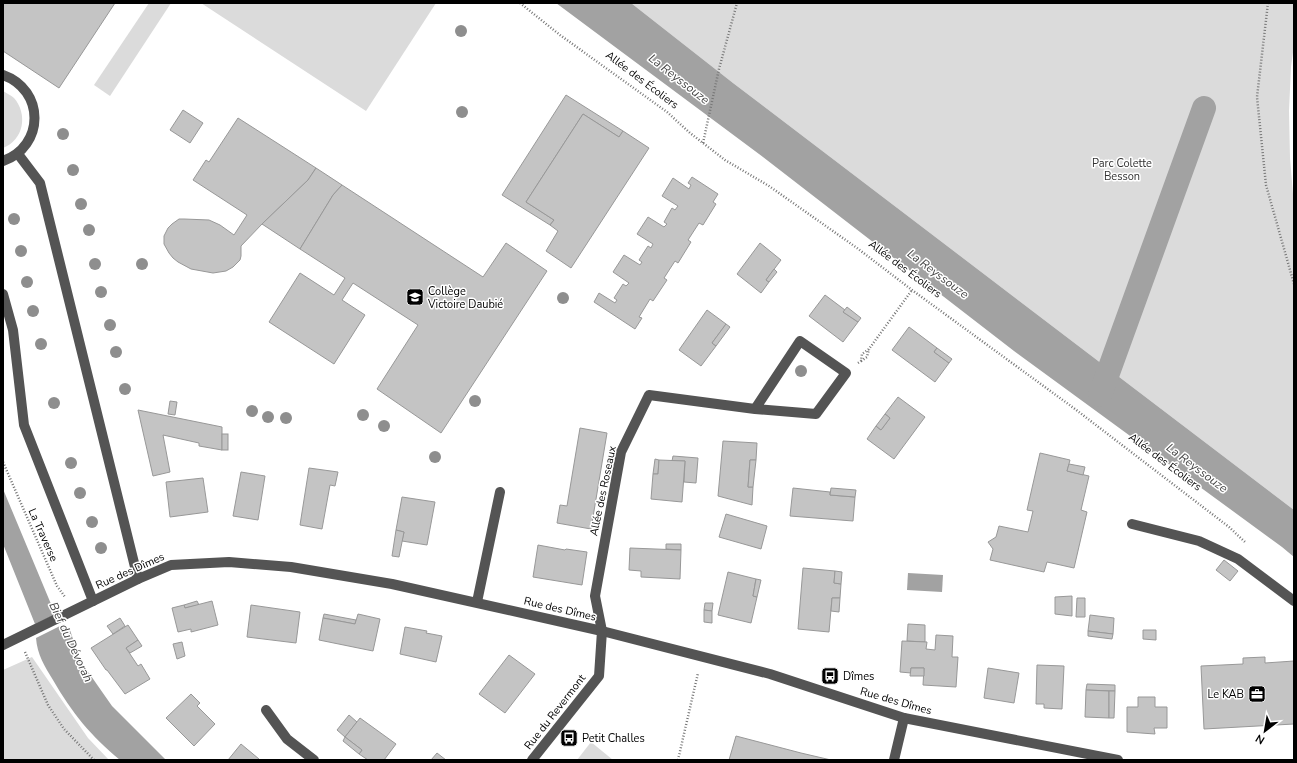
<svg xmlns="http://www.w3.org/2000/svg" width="1297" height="763" viewBox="0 0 1297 763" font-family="'Nunito Sans',sans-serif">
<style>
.green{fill:#dbdbdb}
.water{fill:#a2a2a2}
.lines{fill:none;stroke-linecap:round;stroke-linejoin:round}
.canal{stroke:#a2a2a2;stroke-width:24}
.building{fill:#c4c4c4;stroke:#989898}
.path{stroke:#767676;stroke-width:2.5;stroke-dasharray:1 2;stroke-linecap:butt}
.minor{stroke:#545454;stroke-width:10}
.tree{fill:#8e8e8e}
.labels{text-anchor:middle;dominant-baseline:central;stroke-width:3;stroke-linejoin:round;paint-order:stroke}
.street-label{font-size:11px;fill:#000;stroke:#fff}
.park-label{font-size:11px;fill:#323232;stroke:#fff}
.poi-label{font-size:11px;fill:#000;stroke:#fff;text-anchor:start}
.water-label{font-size:12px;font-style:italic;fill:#434343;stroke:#fff}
</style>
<rect width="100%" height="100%" fill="#fff"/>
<!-- green -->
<g class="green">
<path d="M149,3H171L110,96L94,85Z"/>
<path d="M201,3H436L366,111Z"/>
<path d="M631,3H1294V45L1291,67L1289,111L1290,158L1294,206V510L733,83Z"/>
<path d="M3,91C6,93 11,95 14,98C28,114 24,140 3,148Z"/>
<path d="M32,657L88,738L109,760H3V670Z"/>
<path d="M591,742L613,760H577Z"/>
</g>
<!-- water -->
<g class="water">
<path d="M556,3H631L733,83L1294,510V557L1282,547L1014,351L759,154Z"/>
<path d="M3,489L51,604L58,613L35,624L3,544Z"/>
<path d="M908,573L943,575L942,592L907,590Z"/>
<path d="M64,624L70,630L80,660L98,686L112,706L166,760H120C91,736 72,713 53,680C45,667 37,654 36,638Z"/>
</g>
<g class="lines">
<!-- canal -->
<path class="canal" d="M1100,395L1204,108"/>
</g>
<!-- building -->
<g class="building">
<path d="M3,3H115L59,88L3,51Z"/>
<path d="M566,95L623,131L619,137L583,114L526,202L554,220L550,225L502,195Z"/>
<path d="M183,110L203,123L190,143L170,130Z"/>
<path d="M583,114L619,137L623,131L649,148L571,268L546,251L558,231L550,225L554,220L526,202Z"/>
<path d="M238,118L316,168L308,180L262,224L241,246V256L240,260L233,267L226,271L213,273L191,269L178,262L173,258L169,253L164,244V236L168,228L172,224L179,219H184L209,220L220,225L234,235L247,215L193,180L206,160L209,162Z"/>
<path d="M316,168L342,185L333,195L300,249L262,224L308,180Z"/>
<path d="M692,177L718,194L713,202L716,204L703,225L699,223L688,240L691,242L678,263L675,261L664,278L667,280L653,301L650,299L639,317L642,318L635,329L594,302L599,293L615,303L617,300L614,298L623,284L626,286L629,283L613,272L624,255L640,265L642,262L639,260L648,246L651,248L653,244L637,234L648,217L664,227L667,224L664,222L672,208L675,210L678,206L662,196L673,178L689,189L691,185L688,183Z"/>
<path d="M342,185L483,277L506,243L547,271L441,433L377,389L418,325L353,283L342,300L365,315L334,364L269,322L300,273L334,295L345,278L300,249L333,195Z"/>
<path d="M760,243L781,260L766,280L769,282L761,293L737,274Z"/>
<path d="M774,269L777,272L769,282L766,280Z"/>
<path d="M825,295L845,310L843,312L858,322L843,342L809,316Z"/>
<path d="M847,307L861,318L858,322L843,312Z"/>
<path d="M707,310L726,324L712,343L716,346L701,366L679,350Z"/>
<path d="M726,324L730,327L716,346L712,343Z"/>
<path d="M909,327L937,348L934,352L949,363L935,382L892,350Z"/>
<path d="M937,348L952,359L949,363L934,352Z"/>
<path d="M898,397L925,417L894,459L867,439L876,426L881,430L890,418L885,414Z"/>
<path d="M170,401L177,402L175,415L168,414Z"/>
<path d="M138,410L222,427V450L199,446V443L163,435L170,472L153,476Z"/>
<path d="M885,414L890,418L881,430L876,426Z"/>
<path d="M580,428L607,433L591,529L557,523L560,505L567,506Z"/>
<rect x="222" y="434" width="6" height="16"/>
<path d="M723,441L757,443L756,460H750L748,487H753L752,505L718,496Z"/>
<path d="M1040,453L1070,460L1067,471L1089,476L1081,510L1087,512L1074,568L1047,562L1044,572L990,560L993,549L988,542L996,537L999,526L1028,532L1033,511L1027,510Z"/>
<path d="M673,456L698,458L696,483L684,482L685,461H672Z"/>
<path d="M655,459L659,460L658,474H653Z"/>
<path d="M659,460L685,461L682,502L651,499L653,474H658Z"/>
<path d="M750,460H756L753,487H748Z"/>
<path d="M1069,464L1085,467L1083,475L1067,471Z"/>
<path d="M309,468L338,472L335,486L330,485L322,529L300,525Z"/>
<path d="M241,472L265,476L258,520L233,516Z"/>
<path d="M203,478L208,512L170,517L166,482Z"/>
<path d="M793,488L830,492V495L855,497L853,521L790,516Z"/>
<path d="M831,488L856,490L855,497L830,495Z"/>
<path d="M402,497L435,502L427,545L402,541L404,532L396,530Z"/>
<path d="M726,514L767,526L761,549L719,537Z"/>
<path d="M396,530L404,532L399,557L392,556Z"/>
<path d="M666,544H681V550L666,549Z"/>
<path d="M538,545L565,550L566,549L587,552L582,585L533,577Z"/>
<path d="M630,548L681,550L680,579L641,577V571L629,570Z"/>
<path d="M1224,560L1238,571L1230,581L1216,570Z"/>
<path d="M803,568L835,571L834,583L841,584L840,598H832L829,632L798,629Z"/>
<path d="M835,571L842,572L841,584L834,583Z"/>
<path d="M728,572L756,579L753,596L757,597L751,623L718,615Z"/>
<path d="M756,579L761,580L757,597L753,596Z"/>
<path d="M1072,596V616L1055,614V597Z"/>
<path d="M832,598H840L839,612L831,611Z"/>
<path d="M1077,598H1085V617H1076Z"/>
<path d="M197,601L199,605L185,608L184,605Z"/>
<path d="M212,601L218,625L191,632V629L178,632L172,608L184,605L185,608Z"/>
<path d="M705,603H713L712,611L704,610Z"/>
<path d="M251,605L300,612L296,643L247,637Z"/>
<path d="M704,610L712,611V623L704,622Z"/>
<path d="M324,614L356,620L355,624L323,618Z"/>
<path d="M358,614L380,619L373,651L319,640L323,618L355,624Z"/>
<path d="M1090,615L1114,618L1113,634L1088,631Z"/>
<path d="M120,618L125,626L113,634L107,626Z"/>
<path d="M908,624L925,625V642L907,641Z"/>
<path d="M128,625L138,640L126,648L138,666L141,664L150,679L125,694L107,670H106L91,648Z"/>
<path d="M405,627L427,631L426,633L442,636L436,662L400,654Z"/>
<path d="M1143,630H1156V640L1143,639Z"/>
<path d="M1088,631L1113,634L1112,639L1088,636Z"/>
<path d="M936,635L953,636L952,657H958L956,687L923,685L924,668H911V673L900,672L902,641L927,642L926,649L935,650Z"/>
<path d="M138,640L142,646L130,653L126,648Z"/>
<path d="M182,642L185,656L177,659L173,644Z"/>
<path d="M509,655L535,674L505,713L479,694Z"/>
<path d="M1265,657V663L1294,661V724L1204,729L1201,666L1243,664V658Z"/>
<path d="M1037,665L1064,666L1062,709L1044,708V704H1036Z"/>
<path d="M911,668H924V676H910Z"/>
<path d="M988,668L1019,673L1014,703L984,698Z"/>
<path d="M1087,684L1115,685V691L1086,690Z"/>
<path d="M1086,690L1109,691V718L1085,717Z"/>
<path d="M1109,691H1115L1114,718H1109Z"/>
<path d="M191,694L200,703L197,706L215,724L194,746L166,718Z"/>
<path d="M1138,697H1155V707H1167V728H1154L1155,734L1127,732V707H1138Z"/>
<path d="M349,715L357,722L345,737L337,730Z"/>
<path d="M360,718L396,744L384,760H368L359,754L362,750L345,737Z"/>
<path d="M736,736L801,753L831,760H729Z"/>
<path d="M345,737L362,750L359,754L343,741Z"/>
<path d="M241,744L259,759L258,760H228Z"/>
<path d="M437,753L446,760H431Z"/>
</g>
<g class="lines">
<!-- path -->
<g class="path">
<path d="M520,3L560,35L667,112L690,133L725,160L769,186L857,248L912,290L1075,409L1229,527L1246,543"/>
<path d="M1268,3L1257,97L1266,185L1294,284"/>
<path d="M703,143L719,69L737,3"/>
<path d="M861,361L867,357L869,349"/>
<path d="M858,363L861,361L862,354L869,349L912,290"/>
<path d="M3,462L57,586L65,597"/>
<path d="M25,652L48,705L64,729L94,760"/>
<path d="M678,760L698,673"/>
</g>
<!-- minor -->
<g class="minor">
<path d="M3,75C45,90 45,146 3,161"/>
<path d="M18,154L40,183L138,579"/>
<path d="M3,294L13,330L24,425L93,601"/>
<path d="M1132,524L1199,541L1238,559L1294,601"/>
<path d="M477,602L500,492"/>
<path d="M3,645L138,579L171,565L229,562L291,567L392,584L602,631L770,674L904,718L1118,760"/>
<path d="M266,710L287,739L314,760"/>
<path d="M532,760L599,676L602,631L595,596L621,452L649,395L755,409L816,414L846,373L800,341L755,409"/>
<path d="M894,760L904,718"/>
</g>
</g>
<!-- trees -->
<g class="tree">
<circle cx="461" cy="31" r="6"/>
<circle cx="462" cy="112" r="6"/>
<circle cx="63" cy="134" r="6"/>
<circle cx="73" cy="170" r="6"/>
<circle cx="81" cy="204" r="6"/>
<circle cx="14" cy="219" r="6"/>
<circle cx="89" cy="230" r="6"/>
<circle cx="21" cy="251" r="6"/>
<circle cx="95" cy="264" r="6"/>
<circle cx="142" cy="264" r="6"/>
<circle cx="27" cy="282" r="6"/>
<circle cx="101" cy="292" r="6"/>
<circle cx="563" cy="298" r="6"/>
<circle cx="33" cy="311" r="6"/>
<circle cx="110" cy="325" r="6"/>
<circle cx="41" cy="344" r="6"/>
<circle cx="116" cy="352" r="6"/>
<circle cx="801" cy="371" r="6"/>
<circle cx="125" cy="389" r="6"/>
<circle cx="475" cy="401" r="6"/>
<circle cx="54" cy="403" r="6"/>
<circle cx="252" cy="411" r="6"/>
<circle cx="363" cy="415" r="6"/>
<circle cx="268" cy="417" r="6"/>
<circle cx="286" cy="418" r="6"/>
<circle cx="384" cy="426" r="6"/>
<circle cx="435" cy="457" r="6"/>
<circle cx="71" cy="463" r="6"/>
<circle cx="80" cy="493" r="6"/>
<circle cx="92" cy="522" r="6"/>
<circle cx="101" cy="548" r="6"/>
</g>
<!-- icons -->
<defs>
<symbol id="school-square" viewBox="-11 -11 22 22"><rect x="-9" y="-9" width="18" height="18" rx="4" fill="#000" stroke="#fff"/><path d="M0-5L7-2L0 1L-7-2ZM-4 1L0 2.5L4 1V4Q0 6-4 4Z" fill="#fff"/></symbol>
<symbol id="bus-square" viewBox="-11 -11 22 22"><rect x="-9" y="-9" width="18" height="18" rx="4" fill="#000" stroke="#fff"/><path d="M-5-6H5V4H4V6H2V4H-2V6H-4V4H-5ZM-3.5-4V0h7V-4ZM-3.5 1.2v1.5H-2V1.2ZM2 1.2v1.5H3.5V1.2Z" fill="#fff"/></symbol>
<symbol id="office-square" viewBox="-11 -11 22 22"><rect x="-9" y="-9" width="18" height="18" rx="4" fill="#000" stroke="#fff"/><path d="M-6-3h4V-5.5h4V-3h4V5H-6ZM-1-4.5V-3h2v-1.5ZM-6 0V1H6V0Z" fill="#fff"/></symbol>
</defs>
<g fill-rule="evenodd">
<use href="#school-square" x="405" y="287" width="20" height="20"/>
<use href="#bus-square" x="820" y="666" width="20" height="20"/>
<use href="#office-square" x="1247" y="684" width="20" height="20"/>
<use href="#bus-square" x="559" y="728" width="20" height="20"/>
</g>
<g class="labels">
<!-- street labels -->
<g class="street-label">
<text transform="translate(642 80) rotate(37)">Allée des Écoliers</text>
<text transform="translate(905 269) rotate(37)">Allée des Écoliers</text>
<text transform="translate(1165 462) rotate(37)">Allée des Écoliers</text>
<text transform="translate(603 491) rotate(-78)">Allée des Roseaux</text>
<text transform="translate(43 535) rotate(66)">La Traverse</text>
<text transform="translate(130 571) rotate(-24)">Rue des Dîmes</text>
<text transform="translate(560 609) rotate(13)">Rue des Dîmes</text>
<text transform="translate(896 701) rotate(16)">Rue des Dîmes</text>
<text transform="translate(555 712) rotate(-52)">Rue du Revermont</text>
</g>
<!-- park labels -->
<g class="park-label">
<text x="1122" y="163">Parc Colette<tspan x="1122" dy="13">Besson</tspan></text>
</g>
<!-- poi labels -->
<g class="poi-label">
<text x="428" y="291">Collège<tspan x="428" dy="13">Victoire Daubié</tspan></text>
<text x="843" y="676">Dîmes</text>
<text x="1244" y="694" text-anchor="end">Le KAB</text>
<text x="582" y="738">Petit Challes</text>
</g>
<!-- water labels -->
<g class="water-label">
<text transform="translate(679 79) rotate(38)">La Reyssouze</text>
<text transform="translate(938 274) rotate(37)">La Reyssouze</text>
<text transform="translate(1197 468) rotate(37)">La Reyssouze</text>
<text transform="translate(71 642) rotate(65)">Bief du Dévorah</text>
</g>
</g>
<!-- border -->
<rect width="1297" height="763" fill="none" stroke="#000000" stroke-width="8"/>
<!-- north arrow -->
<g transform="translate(1265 731) rotate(211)" stroke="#ffffff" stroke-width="3" paint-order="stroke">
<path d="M0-3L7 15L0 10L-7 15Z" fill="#000000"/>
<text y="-6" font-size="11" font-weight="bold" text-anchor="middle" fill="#000000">N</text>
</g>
</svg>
